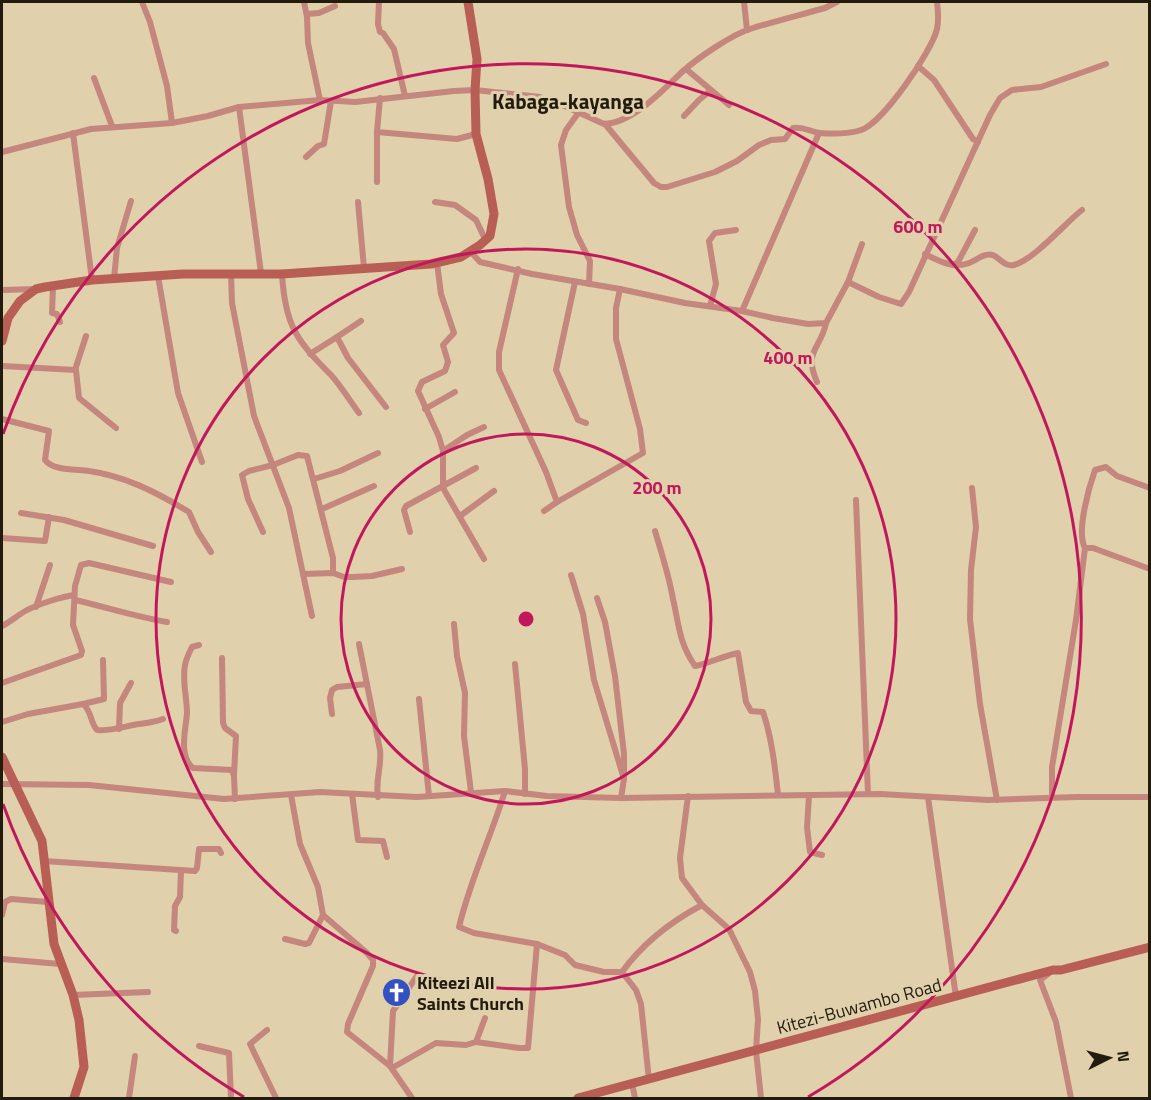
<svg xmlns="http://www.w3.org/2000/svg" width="1151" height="1100" viewBox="0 0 1151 1100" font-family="'Titillium Web',sans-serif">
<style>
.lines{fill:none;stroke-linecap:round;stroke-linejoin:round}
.street{stroke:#c4867d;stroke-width:6}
.secondary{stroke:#b85e54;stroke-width:9}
.ring{fill:none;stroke:#c2185b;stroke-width:3}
.labels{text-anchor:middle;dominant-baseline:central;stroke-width:6;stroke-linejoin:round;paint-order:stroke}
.poi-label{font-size:18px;font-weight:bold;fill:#221c0e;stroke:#e0d0ab;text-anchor:start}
.street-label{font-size:18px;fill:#221c0e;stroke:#e0d0ab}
.quarter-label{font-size:21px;font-weight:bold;fill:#221c0e;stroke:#e0d0ab}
.centre{fill:#c2185b;stroke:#e0d0ab;stroke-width:3}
.ring-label{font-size:18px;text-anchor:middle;font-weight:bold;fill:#c2185b;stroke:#e0d0ab;stroke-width:6;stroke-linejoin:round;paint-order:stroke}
</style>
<rect width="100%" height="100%" fill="#e0d0ab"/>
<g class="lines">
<!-- street -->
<g class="street">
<path d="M142,2L150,22L167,86L172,123"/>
<path d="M304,2L307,17L308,43L320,100"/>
<path d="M379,2L378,24L380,32L383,33L394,49L405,96"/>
<path d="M744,2L747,30"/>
<path d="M307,14L319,13L335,6"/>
<path d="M918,66L934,80L973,139L978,142"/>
<path d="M686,69L729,105"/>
<path d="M94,78L112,126"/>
<path d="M380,98L377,132L457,139L476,134"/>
<path d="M239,107L261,273"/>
<path d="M579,112L566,130L561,145L569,207L577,235L590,261L589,284"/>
<path d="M684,116L699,100L710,91"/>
<path d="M605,124L654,183L661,187H667L715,172L737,161L759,145L771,140L785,139L793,128C804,126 810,132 820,133C831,134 850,134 861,130C882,124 932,51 937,29C939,20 938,10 937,2"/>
<path d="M73,133L92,280"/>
<path d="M2,152L91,129L172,123L208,116L239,107L320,100L355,102L454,91L475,90L540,97L558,103L604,124C633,123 663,90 683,71C698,58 731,35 750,29C775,21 800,15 825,8L837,2"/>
<path d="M306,157L318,146L324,144L331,101"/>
<path d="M377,182V132"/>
<path d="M358,202L364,268"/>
<path d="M435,202L455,205L476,220L485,239"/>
<path d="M470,251L480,262L532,274L620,289L685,303L742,311L773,318L808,324L826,323L848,282L879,297L901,304L909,292L990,115L1000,98L1012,90L1041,87L1106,64"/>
<path d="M925,254C939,261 953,269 969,263C975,261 980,256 986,255C997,251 1002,268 1014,265C1035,259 1064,224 1082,210"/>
<path d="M437,263L441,294L454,333L443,345L448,362L445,371L422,382L418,391L439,437L443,451V488L484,559"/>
<path d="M953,265L958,262L975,230"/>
<path d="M518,269L499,352V370L546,472L557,502L544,511"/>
<path d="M231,273L232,303L254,416L289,508L303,574L333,573L344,577H353L372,576L402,569"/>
<path d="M282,274C285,325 296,340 331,375C341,386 350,401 359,413"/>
<path d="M158,276L178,393L202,462"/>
<path d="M114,279L117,248L131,201"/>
<path d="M575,282L556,370L578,420L586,423"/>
<path d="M848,282L862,244"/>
<path d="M53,286L52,313L57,314L60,322"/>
<path d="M2,290L36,289"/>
<path d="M710,306L716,284L709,241L715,233L736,230"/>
<path d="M742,311L819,133"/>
<path d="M337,337L361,321"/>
<path d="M310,354L337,337L348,358L386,407"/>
<path d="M2,366L76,370L79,398L116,428"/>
<path d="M75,370L86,336"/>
<path d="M817,382C803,350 821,349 826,323"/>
<path d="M425,409L455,392"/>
<path d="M2,419L49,431L45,460C53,471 77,469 89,471C124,476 154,491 184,509L189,512L198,532L211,552"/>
<path d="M443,451L467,435L484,427"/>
<path d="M314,479L340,471L378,453"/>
<path d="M972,488L976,527L971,570L970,619L980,704L997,800"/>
<path d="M856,500L868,794"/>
<path d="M557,502L643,453L640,429L616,339V308L620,289"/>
<path d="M322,509L374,486"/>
<path d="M21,513L64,520L153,546"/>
<path d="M460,516L494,491"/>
<path d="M655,531C662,554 669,576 673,599C679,625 679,643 695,666C710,663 723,656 738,653L746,702L751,711L763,712C772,739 775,767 778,795"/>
<path d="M263,532L248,499L242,475L249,471L273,465L298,455L307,456L333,558V573"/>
<path d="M410,532L404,510L406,506L476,468"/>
<path d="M2,538L45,541L49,517"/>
<path d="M1085,548C1076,532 1089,487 1095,470L1106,467L1117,476L1150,488"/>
<path d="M303,574L312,616"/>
<path d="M571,575L583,614L594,680L624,779"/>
<path d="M597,598L605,622L615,676L624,754V779L621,798"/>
<path d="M75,600C106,607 136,617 167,622"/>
<path d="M36,607L50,565"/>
<path d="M454,624L457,656L465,693L464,736L471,792"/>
<path d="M2,626C10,622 18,615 27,610C39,604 61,597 74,595"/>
<path d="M359,644L380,750C382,766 375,780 378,797"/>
<path d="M199,645L192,647C189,653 186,659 185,665C182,681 187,698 187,713C186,729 178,756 193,768L232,770L234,776L235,799"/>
<path d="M222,658L223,723L225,728L236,736L234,775"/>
<path d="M515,664L525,769V794"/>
<path d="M2,683L81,655L82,651L73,625L75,586L81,565L89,563L171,582"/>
<path d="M419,699L429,796"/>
<path d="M83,704L104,699L103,660"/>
<path d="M332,714L330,698L332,690L337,687L367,684"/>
<path d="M2,722L28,714L83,704C92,711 90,723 97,730C110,731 120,728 133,725C143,723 153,723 163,719"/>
<path d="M119,729L120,703L131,683"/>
<path d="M2,784L89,785L224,799L320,792L417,797L505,791L547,796L621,798L880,794L988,800L1077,797H1150"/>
<path d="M505,791C491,837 470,880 459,927L474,933L537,944L565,955L575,965L604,972H622C643,943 670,922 702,905"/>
<path d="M352,794L358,840L383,841L387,857"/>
<path d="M291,795L300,844L318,887L323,915L367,953L373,960V966L348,1024L347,1032L390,1066L412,1098"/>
<path d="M688,796L680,858L682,878L702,905L729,929L750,972L755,991L758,1019L756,1051L761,1098"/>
<path d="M809,796L807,827L810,852L822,855"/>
<path d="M928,797L956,997"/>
<path d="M1052,797V767L1076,620L1085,548H1093L1150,569"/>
<path d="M44,861L195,871L197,868L199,849H219L221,853"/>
<path d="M2,915L5,902L11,899L48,902"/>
<path d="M176,931L174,930L175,906L180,897L181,871"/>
<path d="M285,939L305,944L309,943L323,915"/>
<path d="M2,959L60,964"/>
<path d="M622,972L636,990L641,1004L649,1080"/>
<path d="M1048,974L1040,980L1056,1022L1071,1098"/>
<path d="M73,995L148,992"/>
<path d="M267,1030L250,1044L276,1098"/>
<path d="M476,1042L519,1048H528L537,944"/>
<path d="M199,1046L229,1053L231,1098"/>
<path d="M390,1066L393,1011L417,976"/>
<path d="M392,1068L436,1043L466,1045L476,1042L485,1018"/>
<path d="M632,1083L635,1098"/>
<path d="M129,1098L135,1056"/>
</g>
<!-- secondary -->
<g class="secondary">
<path d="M2,341L8,318L20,301L36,289L45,287L92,280L183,274H282L431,264L461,257L480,245L490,236L494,214L488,179L476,134L475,90L477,59L468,2"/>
<path d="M2,757L42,841L54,944L73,995L79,1020L84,1067L74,1098"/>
<path d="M578,1098L1053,970H1061L1150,947"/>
</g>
</g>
<!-- distance rings -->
<g class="ring">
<circle cx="526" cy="619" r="185"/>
<circle cx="526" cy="619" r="370"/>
<path d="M244 1097A555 555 0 0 1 3 804M3 434A555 555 0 1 1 808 1097"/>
</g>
<!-- icons -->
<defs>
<symbol id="church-disc" viewBox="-11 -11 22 22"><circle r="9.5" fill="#3351c2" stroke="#e0d0ab"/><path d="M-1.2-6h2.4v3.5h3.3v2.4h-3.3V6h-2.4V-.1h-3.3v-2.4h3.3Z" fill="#fff"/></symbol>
</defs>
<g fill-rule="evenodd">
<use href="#church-disc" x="380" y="976" width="33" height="33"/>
</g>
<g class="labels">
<!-- poi labels -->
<g class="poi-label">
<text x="417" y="982">Kiteezi All<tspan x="417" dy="21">Saints Church</tspan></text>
</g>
<!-- street labels -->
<g class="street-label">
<text transform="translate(859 1006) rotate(-15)">Kitezi-Buwambo Road</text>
</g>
<!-- quarter labels -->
<g class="quarter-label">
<text x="568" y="101">Kabaga-kayanga</text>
</g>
</g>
<circle cx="526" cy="619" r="9" class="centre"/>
<g class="ring-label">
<text x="918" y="233">600 m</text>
<text x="788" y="364">400 m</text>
<text x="657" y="494">200 m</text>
</g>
<!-- border -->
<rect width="1151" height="1100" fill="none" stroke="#221c0e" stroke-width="6"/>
<!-- north arrow -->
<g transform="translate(1109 1058) rotate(84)" stroke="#e0d0ab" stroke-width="4.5" paint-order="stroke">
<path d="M0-4.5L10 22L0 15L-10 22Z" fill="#221c0e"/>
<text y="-9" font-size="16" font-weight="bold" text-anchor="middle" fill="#221c0e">N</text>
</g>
</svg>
